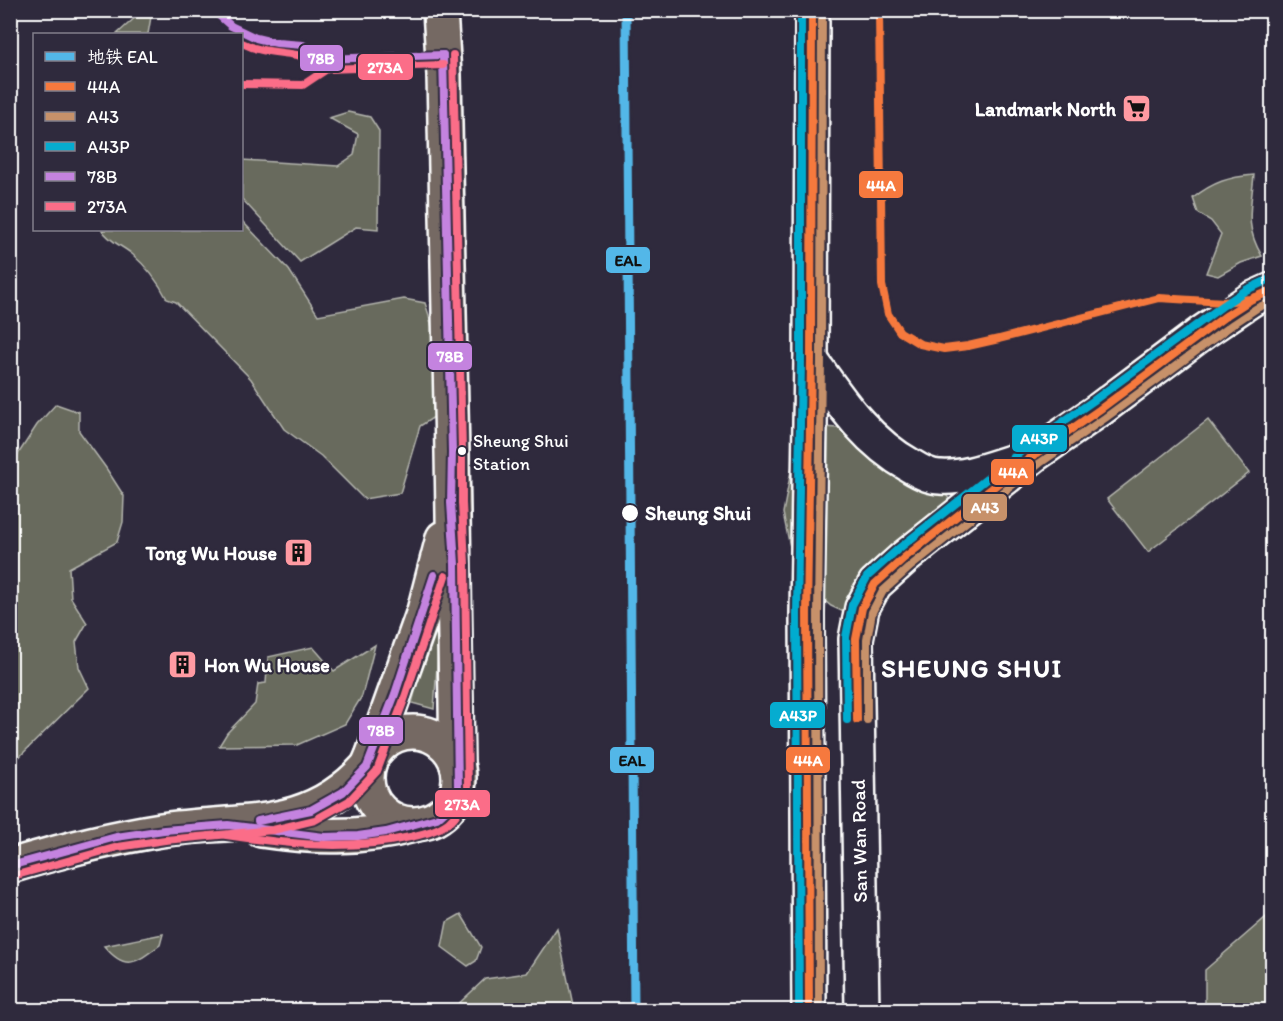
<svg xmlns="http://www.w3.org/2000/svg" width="1283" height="1021" viewBox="0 0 1283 1021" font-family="Itim,'LXGW WenKai TC',sans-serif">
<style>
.green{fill:#686b5d;stroke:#b4b5ae;stroke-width:1.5}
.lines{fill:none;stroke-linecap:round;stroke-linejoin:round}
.minor-casing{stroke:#fff;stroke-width:38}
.major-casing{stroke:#fff;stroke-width:38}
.minor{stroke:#2f2a3d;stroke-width:33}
.major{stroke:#756964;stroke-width:33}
.bus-1-casing{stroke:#2f2a3d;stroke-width:12}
.bus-2-casing{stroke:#2f2a3d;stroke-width:12}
.bus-3-casing{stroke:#2f2a3d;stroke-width:12}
.bus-4-casing{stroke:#2f2a3d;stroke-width:12}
.bus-5-casing{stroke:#2f2a3d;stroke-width:12}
.bus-1{stroke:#f6793e;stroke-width:8}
.bus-2{stroke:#c7916a;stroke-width:8}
.bus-3{stroke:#06acd0;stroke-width:8}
.bus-4{stroke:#c483df;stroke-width:8}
.bus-5{stroke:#fb6d88;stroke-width:8}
.metro-1-casing{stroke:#2f2a3d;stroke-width:14}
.metro-1{stroke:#53b7e8;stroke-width:9}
.bus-dot{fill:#fff;stroke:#2f2a3d;stroke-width:2}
.labels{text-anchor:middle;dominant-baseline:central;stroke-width:4.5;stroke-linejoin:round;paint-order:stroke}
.bus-label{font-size:18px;fill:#fff;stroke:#2f2a3d;text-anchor:start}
.poi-label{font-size:20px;font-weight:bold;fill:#fff;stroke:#2f2a3d;text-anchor:end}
.stop-label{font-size:20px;font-weight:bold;fill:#fff;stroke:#2f2a3d;text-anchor:start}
.street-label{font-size:20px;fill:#fff;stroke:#2f2a3d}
.district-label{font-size:26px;font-weight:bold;letter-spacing:1.5px;fill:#fff;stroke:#2f2a3d}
.line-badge{stroke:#2f2a3d;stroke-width:2}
.badge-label{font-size:16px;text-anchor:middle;font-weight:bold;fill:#fff}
.pale-badge-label{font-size:16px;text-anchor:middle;font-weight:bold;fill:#111}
</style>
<rect width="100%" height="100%" fill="#2f2a3d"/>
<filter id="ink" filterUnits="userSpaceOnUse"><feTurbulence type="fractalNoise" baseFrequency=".0167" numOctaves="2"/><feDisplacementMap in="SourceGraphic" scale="12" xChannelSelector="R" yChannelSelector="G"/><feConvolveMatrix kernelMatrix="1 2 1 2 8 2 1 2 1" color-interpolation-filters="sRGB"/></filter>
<g filter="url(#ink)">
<!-- green -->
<g class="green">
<path d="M135,11H152L148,34H117L138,15Z"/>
<path d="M348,112L370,117L379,131L378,229L356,227L300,262L242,199V160L338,166L354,155L358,134L329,118Z"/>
<path d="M1254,175C1251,208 1244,226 1262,256L1241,263L1218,276L1206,273L1221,234L1211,221L1198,213L1193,198C1213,182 1229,177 1254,175Z"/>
<path d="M242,221L289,270L318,315L404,299L425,303C439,340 436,378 434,417L420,426L400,493L364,499L321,456L284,429L251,379L176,302L167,299C159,283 146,266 132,254C121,245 110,242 102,230H242Z"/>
<path d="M56,404L79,412V431L106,468L124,496L123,522L117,542L69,568L71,598L87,623L76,642L79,667L89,688L11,765V465L37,425Z"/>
<path d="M1208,420L1249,473L1148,552L1107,499Z"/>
<path d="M824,427L876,431L923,458L949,499L947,509L908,579L878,578L844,612L831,606L796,576L783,513L796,444Z"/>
<path d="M438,607L441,608L434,709L412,703Z"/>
<path d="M375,645L362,696L345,724L297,745L219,746L227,733L255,704L258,684L266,683L268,657L313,647L334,671Z"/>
<path d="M1272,912V1010H1205V970Z"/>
<path d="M461,914L481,947L476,961L468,966L442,947L447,922Z"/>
<path d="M557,928L574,1010H452L485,979L527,973Z"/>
<path d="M163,934L160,945C136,962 127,973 104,946Z"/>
</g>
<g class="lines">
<defs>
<g id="minor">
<path d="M811,360C840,401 866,441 911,466C919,471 930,477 940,477C967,479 996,466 1021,459"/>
<path d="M809,1010L807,614L811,360L812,10"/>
<path d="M862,1010L856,639L862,608L875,584L904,558L1034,455L1099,410L1203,332L1252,299L1272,290"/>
</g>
<g id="major">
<path d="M440,10L444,75L452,452L457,765"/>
<circle cx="413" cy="778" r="46"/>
<path d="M373,754L424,611L443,538"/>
<path d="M261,830C313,838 363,839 414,825"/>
<path d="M10,866C60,851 110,838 161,830C242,818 306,834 367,767"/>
</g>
</defs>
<!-- minor casing -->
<use href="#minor" class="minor-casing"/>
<!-- major casing -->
<use href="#major" class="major-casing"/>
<!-- minor -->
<use href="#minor" class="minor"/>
<!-- major -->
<use href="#major" class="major"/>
<defs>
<g id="bus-1">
<path d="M879,10L882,285L888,314L900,332L920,344L944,349L968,346L999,339L1159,298L1224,302L1250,299L1262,295"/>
<path d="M857,720L856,639L862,608L875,584L904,558L1034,455L1099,410L1227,315L1252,299L1272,290"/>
<path d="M809,1010L807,614L811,360L812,10"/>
</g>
<g id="bus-2">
<path d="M867,720V640L872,612L883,591L911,566L1040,463L1105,418L1233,324L1257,308L1272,301"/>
<path d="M819,1010L818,614L821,360L822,10"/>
</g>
<g id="bus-3">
<path d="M847,720L846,637L852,605L867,577L897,550L1028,446L1093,401L1221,307L1246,290L1268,280"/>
<path d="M799,1010L797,614L801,360V10"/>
</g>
<g id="bus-4">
<path d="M213,10L231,26L256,38L277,43L303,45L323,59L443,55"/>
<path d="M258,821L311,810L343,792L367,767L395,694L434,575"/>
<path d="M10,866L116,837L164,830L228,825L324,837L358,836L386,832L437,818L446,810L458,789L455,564L451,503L452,452L443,55"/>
</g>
<g id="bus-5">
<path d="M242,43C262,53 276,51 297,55C304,57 311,63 317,68"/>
<path d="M242,84L303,85L327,69L443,65"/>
<path d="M226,835C288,844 348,851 410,837C423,834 437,831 448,823C458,815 463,803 468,792L465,564L462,503V452L453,55"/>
<path d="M13,876L118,847L165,840L273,830L315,820L349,801L377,771L405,697L445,576"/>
</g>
</defs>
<!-- bus-1 casing -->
<use href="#bus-1" class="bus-1-casing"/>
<!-- bus-2 casing -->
<use href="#bus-2" class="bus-2-casing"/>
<!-- bus-3 casing -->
<use href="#bus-3" class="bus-3-casing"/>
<!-- bus-4 casing -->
<use href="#bus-4" class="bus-4-casing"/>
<!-- bus-5 casing -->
<use href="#bus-5" class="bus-5-casing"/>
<!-- bus-1 -->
<use href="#bus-1" class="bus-1"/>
<!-- bus-2 -->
<use href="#bus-2" class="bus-2"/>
<!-- bus-3 -->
<use href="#bus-3" class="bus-3"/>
<!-- bus-4 -->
<use href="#bus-4" class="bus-4"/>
<!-- bus-5 -->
<use href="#bus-5" class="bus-5"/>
<defs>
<path id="metro-1" d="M626,10L634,1010"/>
</defs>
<!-- metro-1 casing -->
<use href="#metro-1" class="metro-1-casing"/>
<!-- metro-1 -->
<use href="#metro-1" class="metro-1"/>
</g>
</g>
<!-- icons -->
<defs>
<symbol id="supermarket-square" viewBox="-11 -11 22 22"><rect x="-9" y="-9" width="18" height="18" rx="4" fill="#ff9aa2" stroke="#2f2a3d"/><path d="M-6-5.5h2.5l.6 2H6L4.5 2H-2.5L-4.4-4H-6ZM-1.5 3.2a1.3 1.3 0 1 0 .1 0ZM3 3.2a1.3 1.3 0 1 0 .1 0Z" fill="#111"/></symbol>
<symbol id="building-square" viewBox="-11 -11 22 22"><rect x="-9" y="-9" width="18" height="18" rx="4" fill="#ff9aa2" stroke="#2f2a3d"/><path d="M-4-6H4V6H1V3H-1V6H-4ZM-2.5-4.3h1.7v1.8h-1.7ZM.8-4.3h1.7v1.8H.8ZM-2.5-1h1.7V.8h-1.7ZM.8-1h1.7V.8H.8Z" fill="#111"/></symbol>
</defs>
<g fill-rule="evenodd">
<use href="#supermarket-square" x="1120" y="92" width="33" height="33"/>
<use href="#building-square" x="282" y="536" width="33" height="33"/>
<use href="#building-square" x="166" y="648" width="33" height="33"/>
</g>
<!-- markers -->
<g class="bus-dot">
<circle cx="462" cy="451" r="5"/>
<circle cx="630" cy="513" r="9"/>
</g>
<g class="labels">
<!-- bus labels -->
<g class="bus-label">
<text x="473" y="441">Sheung Shui<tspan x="473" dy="23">Station</tspan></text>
</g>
<!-- poi labels -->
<g class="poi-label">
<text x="1116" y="109">Landmark North</text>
<text x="277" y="553">Tong Wu House</text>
<text x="204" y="665" text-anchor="start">Hon Wu House</text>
</g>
<!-- stop labels -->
<g class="stop-label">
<text x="645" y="513">Sheung Shui</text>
</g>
<!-- street labels -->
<g class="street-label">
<text transform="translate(859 841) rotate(-91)">San Wan Road</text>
</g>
<!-- district labels -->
<g class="district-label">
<text x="972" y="668">SHEUNG SHUI</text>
</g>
</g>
<g class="line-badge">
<rect x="299" y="44" width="45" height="28" rx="6" fill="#c483df"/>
<rect x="357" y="53" width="57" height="28" rx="6" fill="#fb6d88"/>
<rect x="858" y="170" width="46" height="29" rx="6" fill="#f6793e"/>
<rect x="605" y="246" width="46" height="28" rx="6" fill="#53b7e8"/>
<rect x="427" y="342" width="46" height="29" rx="6" fill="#c483df"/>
<rect x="1011" y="424" width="57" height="29" rx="6" fill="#06acd0"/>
<rect x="990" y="458" width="45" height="28" rx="6" fill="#f6793e"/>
<rect x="962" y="493" width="46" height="29" rx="6" fill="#c7916a"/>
<rect x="769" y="701" width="57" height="28" rx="6" fill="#06acd0"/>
<rect x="358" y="716" width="46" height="29" rx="6" fill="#c483df"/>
<rect x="785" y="746" width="46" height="28" rx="6" fill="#f6793e"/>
<rect x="609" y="746" width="46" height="28" rx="6" fill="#53b7e8"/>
<rect x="434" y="789" width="57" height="29" rx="6" fill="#fb6d88"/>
</g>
<g class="badge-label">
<text x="321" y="64">78B</text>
<text x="385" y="73">273A</text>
<text x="881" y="191">44A</text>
<text x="450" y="362">78B</text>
<text x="1039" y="444">A43P</text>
<text x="1013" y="478">44A</text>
<text x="985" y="513">A43</text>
<text x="798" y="721">A43P</text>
<text x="381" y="736">78B</text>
<text x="808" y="766">44A</text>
<text x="462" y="810">273A</text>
</g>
<g class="pale-badge-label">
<text x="628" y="266">EAL</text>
<text x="632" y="766">EAL</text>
</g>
<!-- margin -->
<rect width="1283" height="1021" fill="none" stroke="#2f2a3d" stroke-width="36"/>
<rect x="18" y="18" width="1247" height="985" fill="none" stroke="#fff" stroke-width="2" filter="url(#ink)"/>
<!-- legend -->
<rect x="33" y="33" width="210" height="198" fill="#2f2a3d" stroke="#827f8b" stroke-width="1.5"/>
<rect x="45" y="52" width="30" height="9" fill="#53b7e8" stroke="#827f8b" stroke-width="1.5"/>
<text x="87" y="63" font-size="18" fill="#ffffff">地铁 EAL</text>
<rect x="45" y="82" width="30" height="9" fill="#f6793e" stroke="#827f8b" stroke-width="1.5"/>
<text x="87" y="93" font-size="18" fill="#ffffff">44A</text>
<rect x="45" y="112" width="30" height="9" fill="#c7916a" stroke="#827f8b" stroke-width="1.5"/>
<text x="87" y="123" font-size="18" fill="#ffffff">A43</text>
<rect x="45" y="142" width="30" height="9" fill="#06acd0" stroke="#827f8b" stroke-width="1.5"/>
<text x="87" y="153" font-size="18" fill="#ffffff">A43P</text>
<rect x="45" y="172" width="30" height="9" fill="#c483df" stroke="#827f8b" stroke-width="1.5"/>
<text x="87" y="183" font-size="18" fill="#ffffff">78B</text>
<rect x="45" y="202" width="30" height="9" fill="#fb6d88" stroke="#827f8b" stroke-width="1.5"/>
<text x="87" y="213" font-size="18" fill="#ffffff">273A</text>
</svg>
